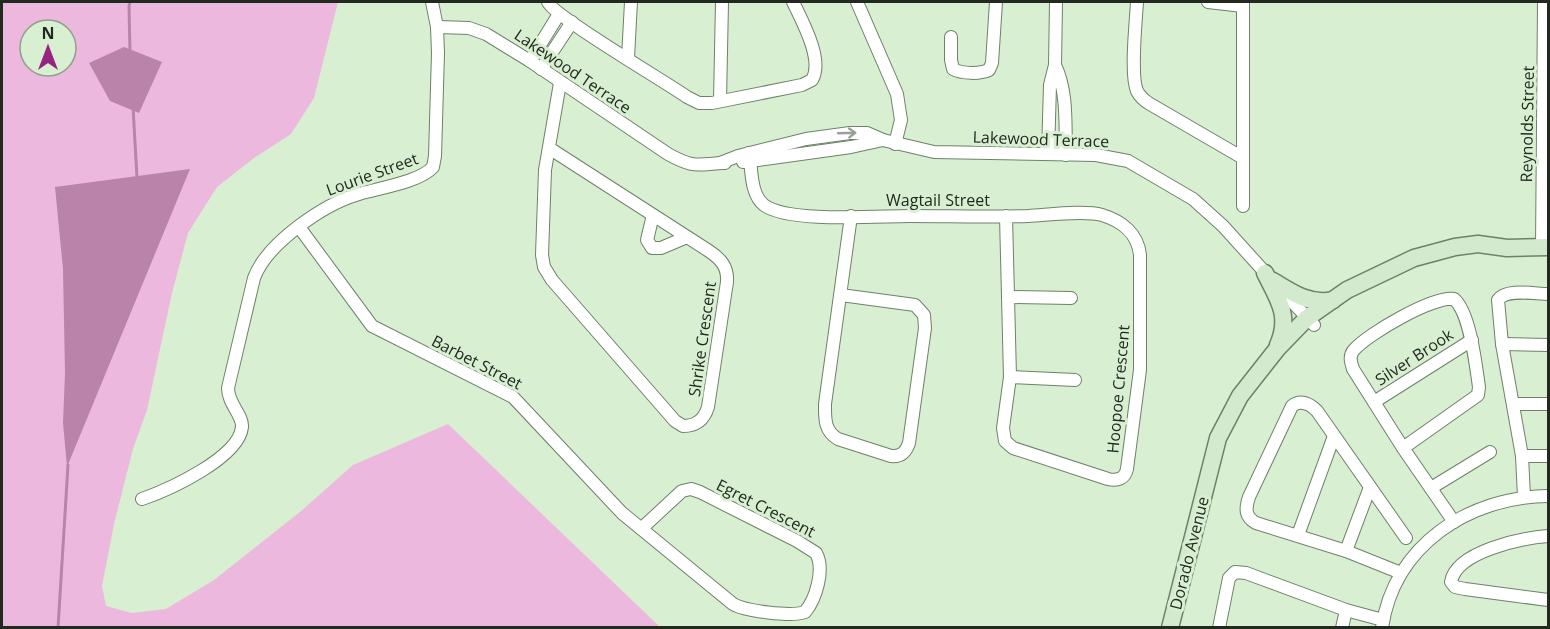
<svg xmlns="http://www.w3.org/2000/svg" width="1550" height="629" viewBox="0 0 1550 629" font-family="'Open Sans',sans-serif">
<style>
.grass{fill:#edb8de;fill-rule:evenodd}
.water{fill:#b983aa}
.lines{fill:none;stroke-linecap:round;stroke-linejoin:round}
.stream{stroke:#b983aa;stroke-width:3}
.street-casing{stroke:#6d8268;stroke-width:14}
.secondary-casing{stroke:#6d8268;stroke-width:19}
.street{stroke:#fff;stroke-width:12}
.secondary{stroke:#d4eacf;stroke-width:16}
.oneway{stroke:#9c9f9b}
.labels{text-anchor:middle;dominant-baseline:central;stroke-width:6;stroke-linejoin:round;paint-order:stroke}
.street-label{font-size:16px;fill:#222a20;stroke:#d8efd2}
</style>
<rect width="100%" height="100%" fill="#d8efd2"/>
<!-- grass -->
<path class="grass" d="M2,2H338L314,98L291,134L254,158L217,187L188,233L172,293L147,410L133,449L114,524L102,586L106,606L132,613L166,609L214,580L300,512L353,465L448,424L660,627H2ZM30,30H66V66H30Z"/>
<!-- water -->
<g class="water">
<path d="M124,47L162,62L139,113L110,101L89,63Z"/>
<path d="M190,169L67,467L63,423L65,373L63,269L55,187Z"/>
</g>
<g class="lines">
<!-- stream -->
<g class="stream">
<path d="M130,2L129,6L130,53"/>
<path d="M133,107L137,178"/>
<path d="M58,628L68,465"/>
</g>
<defs>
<g id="street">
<path d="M548,2C553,16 666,82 687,97L699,103H712L802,85L812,80C824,60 802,21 793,2"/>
<path d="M857,2L897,94L901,120L895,144"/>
<path d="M1137,2C1136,21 1130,75 1137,91C1140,97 1145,101 1150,104L1243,158"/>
<path d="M1208,2L1243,6"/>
<path d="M1243,2V206"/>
<path d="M437,27L469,28L486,34L530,61L668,154C695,169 697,164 725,163"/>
<path d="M951,37V60L953,69C962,74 980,74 989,70L992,63L996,2"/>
<path d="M628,58L631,2"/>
<path d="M530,61L559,14"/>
<path d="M1055,65C1068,92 1065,125 1066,155"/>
<path d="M541,69L572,22"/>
<path d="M720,101L722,2"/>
<path d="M549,148L709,251C721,259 728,267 727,282L708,407C704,420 696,426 683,426L675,421L552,280L544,267L542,255L545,170L560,83"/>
<path d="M749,153C752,169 750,194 764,205C788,223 877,216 909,216C949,216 989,217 1028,216C1048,215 1084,210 1102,215C1122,221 1138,234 1140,255V370L1127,469C1125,479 1117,481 1108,479L1013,448L1005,441L1003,428L1010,377L1006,216"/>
<path d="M1048,154L1050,85L1055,65L1056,2"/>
<path d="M743,162L851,147L883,140"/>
<path d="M720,163L738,156L806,139L850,133H867L883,140L934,152L1096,155L1128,161L1193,199L1223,226L1270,278"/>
<path d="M653,215L647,240L652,248H661L687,237"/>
<path d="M299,227L372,326L513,397L622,513L733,604C745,611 791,617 805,612C816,599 825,569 816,553L797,541L700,492L691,489L682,491L641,529"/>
<path d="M1542,247L1544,2"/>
<path d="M1282,291L1314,325"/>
<path d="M841,295L915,305L924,315L925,328L909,443C906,452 901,457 891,456L838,439C824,431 825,418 825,404L851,216"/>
<path d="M1009,297L1071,298"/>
<path d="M1502,344L1548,345"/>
<path d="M1010,377L1075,380"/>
<path d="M1374,402L1472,340"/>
<path d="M1514,404H1548"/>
<path d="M1403,448L1478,395L1479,387C1476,366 1470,312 1454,299C1433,296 1367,334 1353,351C1349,357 1351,362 1353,369L1403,448L1454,522"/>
<path d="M1522,456H1548"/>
<path d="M1431,488L1490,452"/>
<path d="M1524,497L1522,456L1502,344L1498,300C1506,288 1535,294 1548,294"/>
<path d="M142,499C168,490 239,458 242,427C243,415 228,404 228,388L254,278C267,243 324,204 359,194C379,188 420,182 433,167L435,156L438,53L437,27L432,2"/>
<path d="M1298,535L1334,436"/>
<path d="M1548,536C1523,538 1456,551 1451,582L1455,587L1465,589L1548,600"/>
<path d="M1346,551L1370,487"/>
<path d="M1401,573L1346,551L1256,523C1245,517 1245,509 1249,497L1292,406C1301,399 1310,404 1317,411L1406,538"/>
<path d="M1219,628L1229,578L1235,572L1246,573L1346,610L1383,620"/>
<path d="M1342,628L1346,610"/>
<path d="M1382,628C1394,545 1469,497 1548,496"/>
</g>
<g id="secondary">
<path d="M1265,273C1278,299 1291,316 1278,345"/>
<path d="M1273,281C1292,293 1310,305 1333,300"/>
<path d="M1170,628L1218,438L1240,396L1277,349L1307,318L1347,290L1414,258L1455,247L1478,244L1507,248L1548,247"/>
</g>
</defs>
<!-- street casing -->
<use href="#street" class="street-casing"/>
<!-- secondary casing -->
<use href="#secondary" class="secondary-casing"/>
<!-- street -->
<use href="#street" class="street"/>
<!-- secondary -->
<use href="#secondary" class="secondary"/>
</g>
<!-- one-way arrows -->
<defs><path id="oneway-shaft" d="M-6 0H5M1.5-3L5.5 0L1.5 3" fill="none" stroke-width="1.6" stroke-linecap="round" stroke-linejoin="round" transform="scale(1.5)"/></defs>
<use class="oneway" href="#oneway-shaft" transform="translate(847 133) rotate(-2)"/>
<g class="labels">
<!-- street labels -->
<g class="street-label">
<text transform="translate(573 71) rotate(34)">Lakewood Terrace</text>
<text transform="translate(1527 124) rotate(-89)">Reynolds Street</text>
<text transform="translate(1041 139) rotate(2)">Lakewood Terrace</text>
<text transform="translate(372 174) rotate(-20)">Lourie Street</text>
<text x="938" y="200">Wagtail Street</text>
<text transform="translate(702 339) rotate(-82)">Shrike Crescent</text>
<text transform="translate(1414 357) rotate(-33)">Silver Brook</text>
<text transform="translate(477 362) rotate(27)">Barbet Street</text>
<text transform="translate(1118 389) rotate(-85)">Hoopoe Crescent</text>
<text transform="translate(766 508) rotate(27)">Egret Crescent</text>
<text transform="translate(1189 553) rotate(-76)">Dorado Avenue</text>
</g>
</g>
<!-- border -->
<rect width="1550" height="629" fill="none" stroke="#222a20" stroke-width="6"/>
<!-- north arrow -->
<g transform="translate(48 48)"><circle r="28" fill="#d8efd2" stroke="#8fa08b" stroke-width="1.5"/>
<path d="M0-4.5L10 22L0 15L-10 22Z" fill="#982482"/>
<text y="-9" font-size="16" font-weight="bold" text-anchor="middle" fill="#222a20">N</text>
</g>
</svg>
